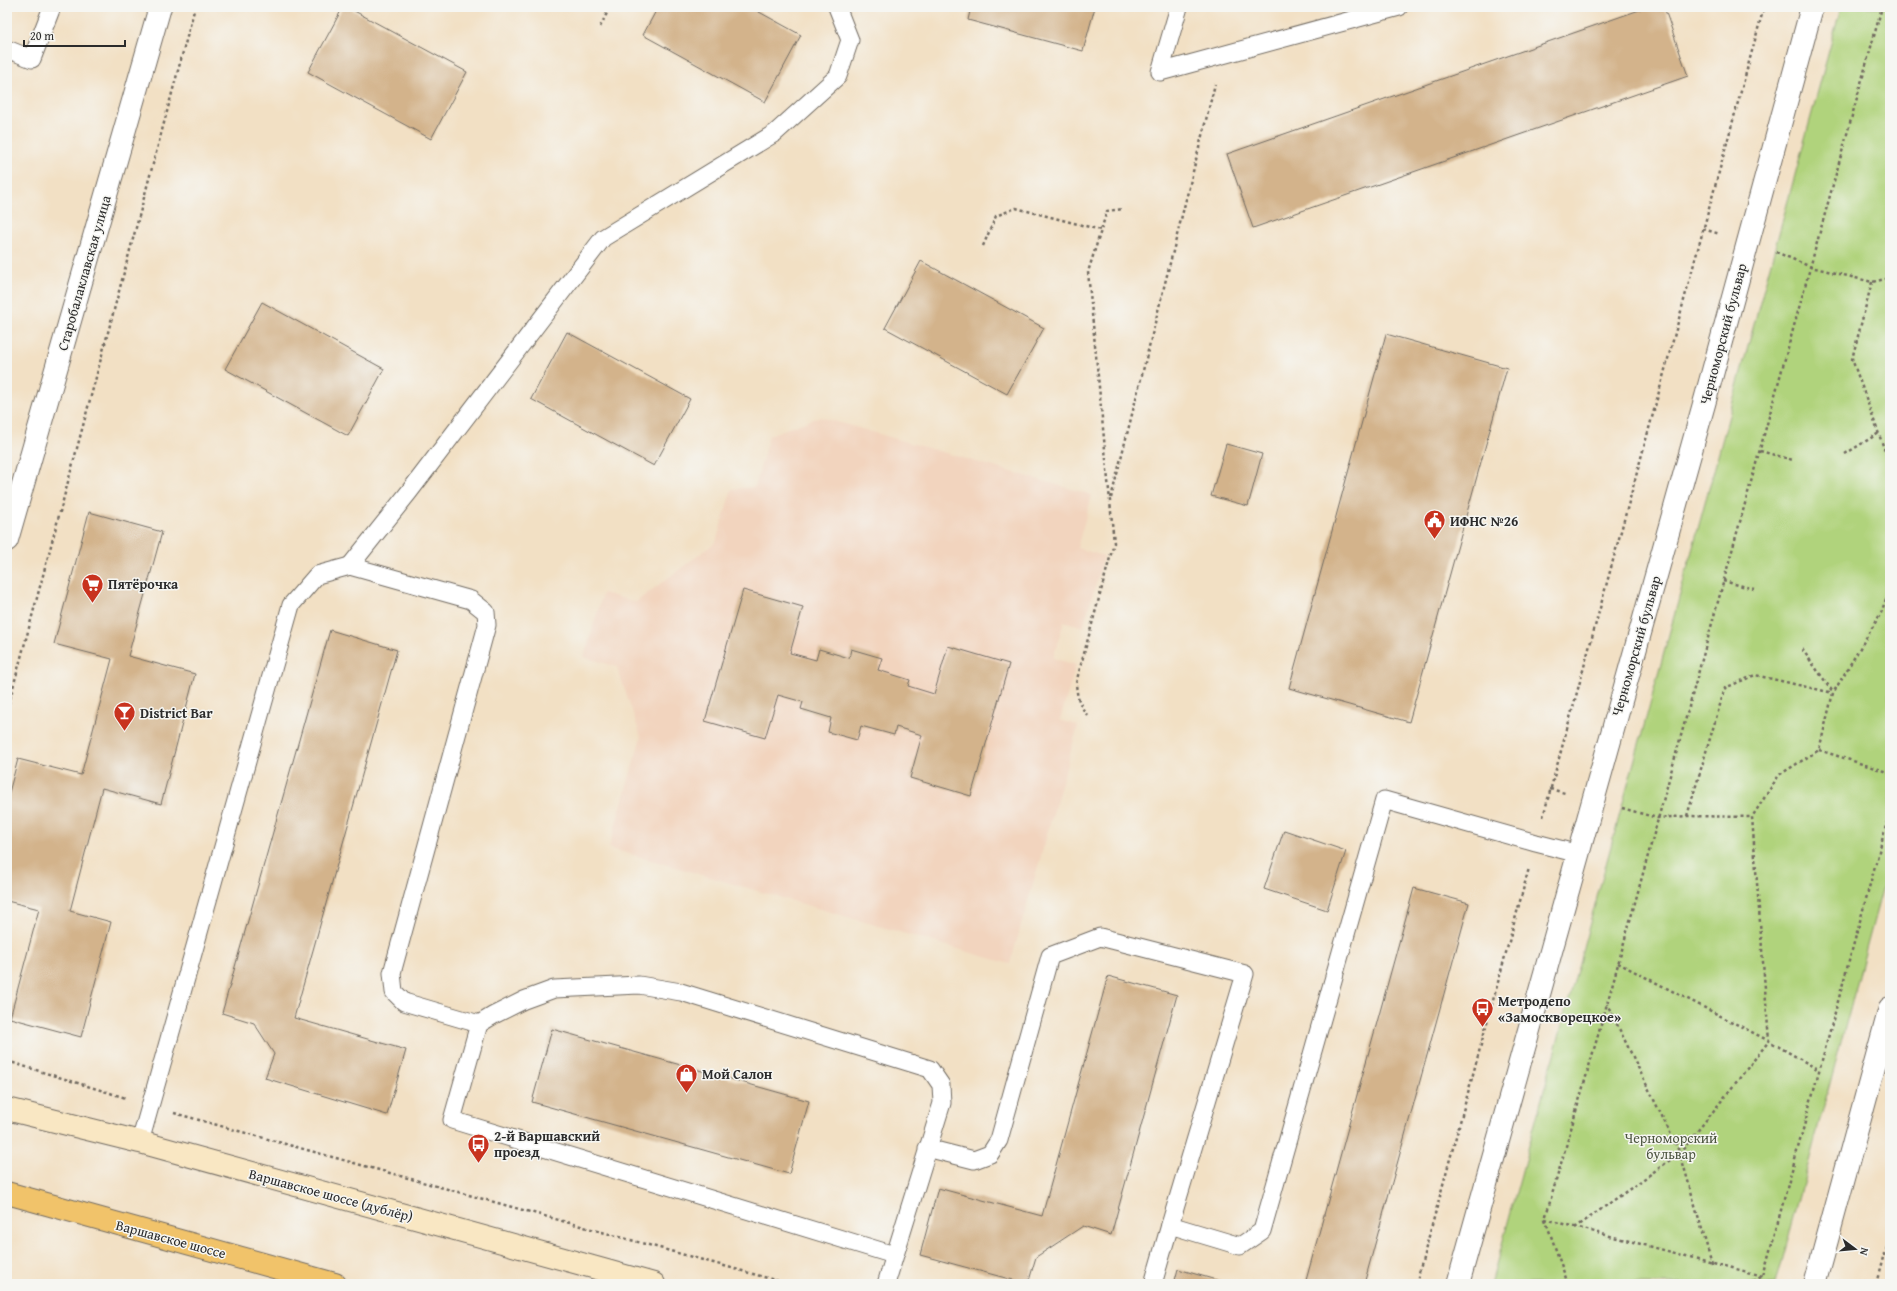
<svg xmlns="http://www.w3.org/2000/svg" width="1897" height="1291" viewBox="0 0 1897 1291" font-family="'Gentium Book Plus',serif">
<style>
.built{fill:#f2d4be}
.green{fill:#b0d37c;stroke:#6e7f54}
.building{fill:#d3b38b}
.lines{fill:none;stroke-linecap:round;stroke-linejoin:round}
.service-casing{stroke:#716a61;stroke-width:19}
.minor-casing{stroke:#716a61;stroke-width:24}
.tertiary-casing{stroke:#716a61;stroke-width:24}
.secondary-casing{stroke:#716a61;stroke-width:24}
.primary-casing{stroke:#716a61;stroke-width:24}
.path{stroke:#716a61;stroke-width:2.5;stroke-dasharray:3 3;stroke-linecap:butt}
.service{stroke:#fff;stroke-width:17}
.minor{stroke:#fff;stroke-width:22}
.tertiary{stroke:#fff;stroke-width:22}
.secondary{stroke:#f9e7c3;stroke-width:22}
.primary{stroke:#f1c36a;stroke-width:22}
.labels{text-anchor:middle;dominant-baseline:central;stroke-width:3;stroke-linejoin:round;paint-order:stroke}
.street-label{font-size:14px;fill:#2b2b2b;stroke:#f6f6f2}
.poi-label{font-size:14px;font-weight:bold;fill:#2b2b2b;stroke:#f6f6f2;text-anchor:start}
.park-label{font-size:14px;fill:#4c553f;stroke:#f6f6f2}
</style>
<rect width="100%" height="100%" fill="#f6f6f2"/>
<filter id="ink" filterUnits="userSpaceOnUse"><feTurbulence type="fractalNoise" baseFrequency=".025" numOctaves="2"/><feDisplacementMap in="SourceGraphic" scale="8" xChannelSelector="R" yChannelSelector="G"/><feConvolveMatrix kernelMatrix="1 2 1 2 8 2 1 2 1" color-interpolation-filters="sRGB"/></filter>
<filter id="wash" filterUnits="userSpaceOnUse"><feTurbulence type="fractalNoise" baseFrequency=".012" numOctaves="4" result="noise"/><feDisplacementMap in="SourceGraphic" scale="16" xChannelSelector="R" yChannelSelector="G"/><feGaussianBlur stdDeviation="0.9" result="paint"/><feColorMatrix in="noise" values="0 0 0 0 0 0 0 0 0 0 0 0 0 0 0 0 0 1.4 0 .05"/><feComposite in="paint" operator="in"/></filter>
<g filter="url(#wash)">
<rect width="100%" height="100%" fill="#f2e0c4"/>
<!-- built -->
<path class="built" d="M820,417L1092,495L1077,548L1104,556L1083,627L1064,621L1053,658L1076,665L1060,720L1078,726L1010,964L609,848L641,737L617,667L584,657L603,593L636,602L716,542L732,489L755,487L769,435Z"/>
<!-- green -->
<path class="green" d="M1841,7H1890V860L1776,1284H1491Z"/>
<g id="blocks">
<!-- building -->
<g class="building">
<path d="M343,7H347L467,72L431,139L308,72Z"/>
<path d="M658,7H750L801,35L765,102L643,35Z"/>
<path d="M971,7H1095L1083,51L968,20Z"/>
<path d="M1648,7H1664L1688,76L1253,228L1227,154Z"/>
<path d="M921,261L1044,328L1007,394L885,328Z"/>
<path d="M262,302L384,369L348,436L225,369Z"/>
<path d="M567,332L690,399L654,466L531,399Z"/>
<path d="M1386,334L1507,368L1409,722L1289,688Z"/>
<path d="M1226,444L1262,454L1248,506L1211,496Z"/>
<path d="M89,512L162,532L128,656L195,674L161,804L102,788L70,911L111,922L81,1037L10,1018L39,909L7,901V800L18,759L81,775L112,659L54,644Z"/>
<path d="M743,590L803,607L790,653L816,660L819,649L849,658L851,649L882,658L878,670L910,680L908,686L934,694L948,646L1009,664L971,796L910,778L922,735L896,727L894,735L861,726L857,740L828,732L831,718L801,709L803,702L778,695L765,738L705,721Z"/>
<path d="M330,630L397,650L294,1018L406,1050L387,1115L265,1078L274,1054L254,1023L222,1013Z"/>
<path d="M1284,830L1346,851L1327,910L1264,889Z"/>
<path d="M1414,888L1469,903L1364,1284H1305Z"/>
<path d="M1108,976L1177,995L1111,1235L1083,1226L1036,1257L1028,1284L920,1255L938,1188L1042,1216Z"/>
<path d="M552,1029L809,1101L789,1174L532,1102Z"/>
<path d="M1178,1269L1230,1284H1174Z"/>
</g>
</g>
</g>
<g filter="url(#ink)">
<use href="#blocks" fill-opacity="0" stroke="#716a61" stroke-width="1"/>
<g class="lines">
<defs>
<g id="service">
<path d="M1179,7L1160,72L1399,7"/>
<path d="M7,49L32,59L52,7"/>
<path d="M350,566L409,492L603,238L775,133L838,76L850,40L837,7"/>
<path d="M479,1024L494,1015L524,1000L554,989L639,985L681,992L930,1069L941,1085L942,1103L886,1284"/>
<path d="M140,1142L291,605L317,575L350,566L471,600L486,612L487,625L392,973L394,992L404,1002L479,1024L452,1120L894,1255"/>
<path d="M927,1148L974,1160L990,1154L999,1140L1050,956L1100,937L1245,974L1170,1225"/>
<path d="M1153,1284L1170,1225L1240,1246L1262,1231L1384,800L1536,843L1579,854"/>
</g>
<path id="minor" d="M7,540L160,7"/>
<g id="tertiary">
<path d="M1458,1284L1704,404L1812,7"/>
<path d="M1815,1284L1890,1008"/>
</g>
<path id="secondary" d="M7,1109L140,1142L654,1284"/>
<path id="primary" d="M7,1193L335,1284"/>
</defs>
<!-- service casing -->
<use href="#service" class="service-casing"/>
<!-- minor casing -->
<use href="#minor" class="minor-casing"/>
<!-- tertiary casing -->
<use href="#tertiary" class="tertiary-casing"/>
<!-- secondary casing -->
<use href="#secondary" class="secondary-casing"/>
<!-- primary casing -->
<use href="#primary" class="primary-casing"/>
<!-- path -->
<g class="path">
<path d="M600,27L610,7"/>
<path d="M1703,229L1720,234"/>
<path d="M983,246L996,216L1016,208L1101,230"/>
<path d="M1776,252L1811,267L1872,282L1890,278"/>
<path d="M1872,282L1852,359L1890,465"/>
<path d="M1760,451L1793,460"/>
<path d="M1845,454L1879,433"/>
<path d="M1111,498L1215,84"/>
<path d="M1723,581L1754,589"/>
<path d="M1802,649L1833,692"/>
<path d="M7,710L195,7"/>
<path d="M1088,716C1079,705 1077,697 1076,683L1114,543L1088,272L1107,211L1123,209"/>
<path d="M1819,750L1890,773"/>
<path d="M1550,789L1565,793"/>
<path d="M1622,808L1657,818L1687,816L1752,817"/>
<path d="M1687,816L1725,688L1755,675L1833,693"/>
<path d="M1543,817L1764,7"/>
<path d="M1618,963L1769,1041L1819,1070"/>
<path d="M7,1061L126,1098"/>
<path d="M174,1113L789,1284"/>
<path d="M1545,1219L1763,1276"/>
<path d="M1575,1228L1680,1153L1607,1004"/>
<path d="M1712,1264L1680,1153L1769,1041L1752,817L1779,775L1819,750L1833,693L1881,613L1890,588"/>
<path d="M1416,1284L1529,868"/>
<path d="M1568,1284L1545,1219L1607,1004L1882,7"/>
<path d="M1748,1284L1763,1276L1890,811"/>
<path d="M1876,1284L1890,1231"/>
</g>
<!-- service -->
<use href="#service" class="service"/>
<!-- minor -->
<use href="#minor" class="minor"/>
<!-- tertiary -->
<use href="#tertiary" class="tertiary"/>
<!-- secondary -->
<use href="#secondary" class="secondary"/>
<!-- primary -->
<use href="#primary" class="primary"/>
</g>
</g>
<!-- icons -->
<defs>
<symbol id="civic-pin" viewBox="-11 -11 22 30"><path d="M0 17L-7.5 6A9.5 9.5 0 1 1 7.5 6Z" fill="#c8321e" stroke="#f6f6f2"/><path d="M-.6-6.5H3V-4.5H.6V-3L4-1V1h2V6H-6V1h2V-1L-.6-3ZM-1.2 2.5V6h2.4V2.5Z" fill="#fff"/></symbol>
<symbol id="supermarket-pin" viewBox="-11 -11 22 30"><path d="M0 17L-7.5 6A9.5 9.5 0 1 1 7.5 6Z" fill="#c8321e" stroke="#f6f6f2"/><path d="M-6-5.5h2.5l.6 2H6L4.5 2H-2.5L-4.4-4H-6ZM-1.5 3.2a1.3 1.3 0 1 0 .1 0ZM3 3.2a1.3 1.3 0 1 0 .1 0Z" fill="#fff"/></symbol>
<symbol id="bar-pin" viewBox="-11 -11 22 30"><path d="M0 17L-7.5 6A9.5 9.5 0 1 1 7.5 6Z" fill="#c8321e" stroke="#f6f6f2"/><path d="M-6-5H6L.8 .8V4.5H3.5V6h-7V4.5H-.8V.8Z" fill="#fff"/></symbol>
<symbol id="bus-pin" viewBox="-11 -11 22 30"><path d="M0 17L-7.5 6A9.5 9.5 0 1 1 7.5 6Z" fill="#c8321e" stroke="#f6f6f2"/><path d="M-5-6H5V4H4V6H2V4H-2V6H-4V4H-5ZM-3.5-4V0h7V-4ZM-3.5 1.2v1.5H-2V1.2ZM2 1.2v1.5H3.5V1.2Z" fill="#fff"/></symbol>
<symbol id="shop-pin" viewBox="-11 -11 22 30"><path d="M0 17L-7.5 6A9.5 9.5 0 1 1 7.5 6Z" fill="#c8321e" stroke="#f6f6f2"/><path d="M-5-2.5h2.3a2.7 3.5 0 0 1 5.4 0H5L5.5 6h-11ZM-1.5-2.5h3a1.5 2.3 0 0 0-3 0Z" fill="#fff"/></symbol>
</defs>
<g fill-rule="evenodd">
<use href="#civic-pin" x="1422" y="508" width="25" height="34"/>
<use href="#supermarket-pin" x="80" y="572" width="25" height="34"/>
<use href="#bar-pin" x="112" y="700" width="25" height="34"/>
<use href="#bus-pin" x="1470" y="996" width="25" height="34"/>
<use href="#shop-pin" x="674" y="1062" width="25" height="34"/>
<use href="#bus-pin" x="466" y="1132" width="25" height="34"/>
</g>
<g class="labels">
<!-- street labels -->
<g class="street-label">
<text transform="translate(84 273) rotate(-74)">Старобалаклавская улица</text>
<text transform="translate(1723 334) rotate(-75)">Черноморский бульвар</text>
<text transform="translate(1636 646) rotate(-74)">Черноморский бульвар</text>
<text transform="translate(331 1195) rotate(15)">Варшавское шоссе (дублёр)</text>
<text transform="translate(171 1239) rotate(15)">Варшавское шоссе</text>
</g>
<!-- poi labels -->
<g class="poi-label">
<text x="1450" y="521">ИФНС №26</text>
<text x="108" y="584">Пятёрочка</text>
<text x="140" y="713">District Bar</text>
<text x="1498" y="1001">Метродепо<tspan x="1498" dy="16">«Замоскворецкое»</tspan></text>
<text x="702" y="1074">Мой Салон</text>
<text x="494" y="1136">2-й Варшавский<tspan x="494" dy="16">проезд</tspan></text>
</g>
<!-- park labels -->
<g class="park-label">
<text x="1671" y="1138">Черноморский<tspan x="1671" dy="16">бульвар</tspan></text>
</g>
</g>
<!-- margin -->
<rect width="1897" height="1291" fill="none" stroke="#f6f6f2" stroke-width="24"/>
<!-- north arrow -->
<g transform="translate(1855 1249) rotate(106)" stroke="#f6f6f2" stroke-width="3" paint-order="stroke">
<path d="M0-3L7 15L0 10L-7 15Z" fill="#2b2b2b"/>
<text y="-6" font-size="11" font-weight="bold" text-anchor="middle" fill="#2b2b2b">N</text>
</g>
<!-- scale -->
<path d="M24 40v6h101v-6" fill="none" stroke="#2b2b2b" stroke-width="2"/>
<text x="30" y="40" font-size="12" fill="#2b2b2b" stroke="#f6f6f2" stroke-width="3" paint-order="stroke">20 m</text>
</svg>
